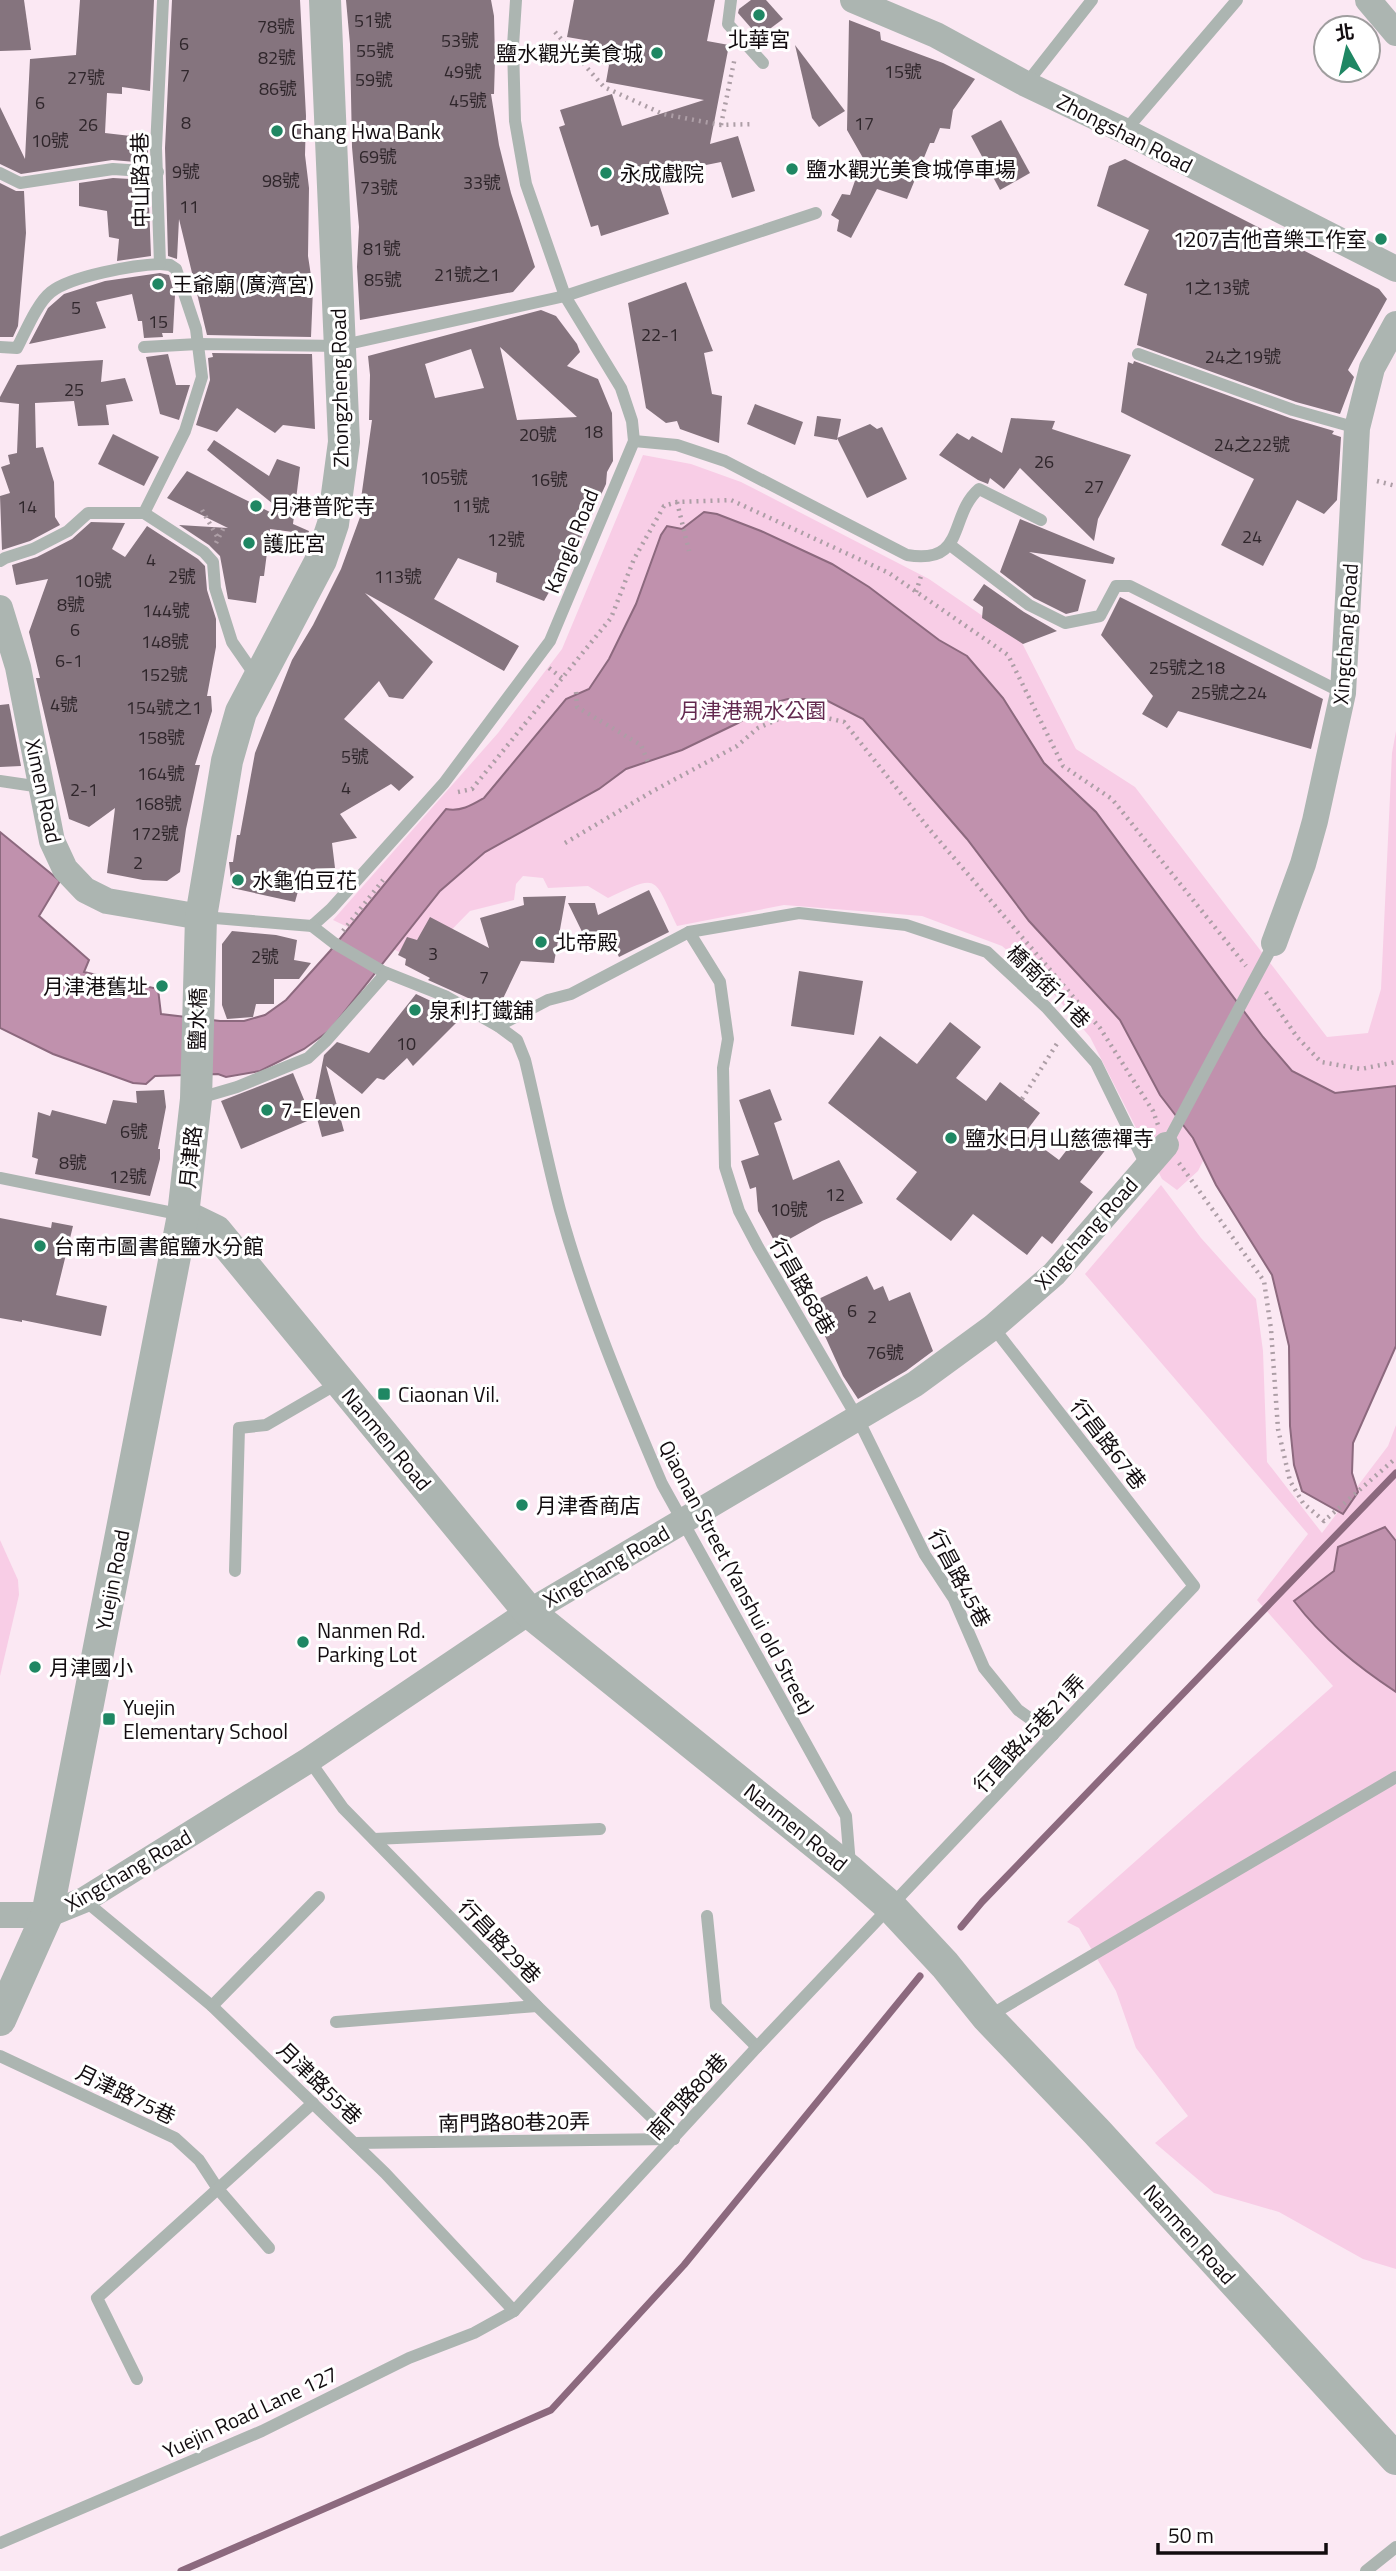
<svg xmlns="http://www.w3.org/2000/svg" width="1396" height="2571" viewBox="0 0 1396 2571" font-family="'Titillium Web','Noto Sans TC',sans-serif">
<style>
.green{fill:#f8cde6}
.water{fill:#c091ad;stroke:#8c697e;stroke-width:2}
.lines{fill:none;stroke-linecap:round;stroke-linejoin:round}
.stream{stroke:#8c697e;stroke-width:7}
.building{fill:#85747e;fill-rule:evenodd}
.path{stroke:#ad9ea6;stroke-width:4.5;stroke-dasharray:2 5;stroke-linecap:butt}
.service{stroke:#acb5b1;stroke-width:12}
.minor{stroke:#acb5b1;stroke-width:26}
.tertiary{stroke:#acb5b1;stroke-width:32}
.poi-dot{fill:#1f8763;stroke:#fff;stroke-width:2.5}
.labels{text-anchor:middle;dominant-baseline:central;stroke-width:6;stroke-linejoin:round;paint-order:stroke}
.number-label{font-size:18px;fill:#2f262b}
.poi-label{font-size:21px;fill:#120c0f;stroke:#fff;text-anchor:start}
.street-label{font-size:21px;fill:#120c0f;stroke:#fff}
.park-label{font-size:21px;fill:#63294f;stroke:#fff}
</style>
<rect width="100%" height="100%" fill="#fbe8f3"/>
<!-- green -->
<g class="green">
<path d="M643,455L691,464L741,482L929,579L1022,643L1076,749L1135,787L1327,1037L1368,1033L1381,989L1392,753L1396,731V1101L1343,1106L1259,1049L1198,1171L1177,1190L1162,1179L1090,1037L1041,979L1002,946L922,916L784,905L677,926C653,876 660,873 608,898L588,886L548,888L543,878L523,876L516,884L514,900L470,911L420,962L333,920L498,733L562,649Z"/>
<path d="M1161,1185L1201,1238L1256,1299L1263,1351L1267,1462L1322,1533L1388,1446L1396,1425V2269L1363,2259L1279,2212L1214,2193L1155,2143L1188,2116L1136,2048L1116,1991L1079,1928L1067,1922L1333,1686L1257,1600L1308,1534L1085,1274Z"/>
<path d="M0,1540L18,1580L19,1595L0,1676Z"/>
</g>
<!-- water -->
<g class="water">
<path d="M704,512L717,514L761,531L832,564L869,587L939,640L967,656L1003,698L1044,763L1096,812L1263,1037L1292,1071L1335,1093L1396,1086V1346L1353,1443L1352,1473L1358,1492L1343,1514L1302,1491L1294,1465L1290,1426L1289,1346L1272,1275L1216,1185L1193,1138L1160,1095L1120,1020L1029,921L967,839L863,719L824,699H788L769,704L738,723L682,750L626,769L599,789L485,852L440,891L330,1030L304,1049L260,1071L226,1077L218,1074L155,1076L146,1084L133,1083L53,1054L0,1028V832L60,881L39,916L89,960L84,972L158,989L161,1014L220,1021H244L265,1015L286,1000L330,951L446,809C461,812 472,805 484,798L566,699L589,689L609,659L636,604L661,535L667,526L682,529Z"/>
<path d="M1385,1527L1396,1541V1692C1357,1666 1323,1639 1294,1601L1334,1571L1338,1547Z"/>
</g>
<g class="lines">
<!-- stream -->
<g class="stream">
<path d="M961,1927L982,1902L1396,1473"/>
<path d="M181,2571L551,2410L684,2265L920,1976"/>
</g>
</g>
<!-- building -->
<g class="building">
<path d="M0,0H24L31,50L0,51Z"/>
<path d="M80,0H154L150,91L122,87V94L107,93L105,133L148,138V163L112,160L21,174L0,164V107L25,159L30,59L76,55Z"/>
<path d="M172,0H300L306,116L305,155L309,188L308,256L313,289L311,337L207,335L179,219L177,259L168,256L165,148Z"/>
<path d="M346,0H491L494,16L495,60L494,94H491L499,145L511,193L535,267L513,292L360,320L357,267L359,227L352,147L350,44Z"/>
<path d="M574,0H715L707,41L729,45L710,144L738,136L755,191L732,198L721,162L656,175L669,214L601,236L598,225L591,227L559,127L565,125L560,110L612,94L622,126L704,100L606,82L609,65L586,61L590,41L567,37Z"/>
<path d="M751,0H766L783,19L759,37L738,13L739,9Z"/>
<path d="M849,20L880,32L881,40L943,63L975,79L953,110L950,129L940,128L934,143H930L907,199L877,189L851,238L837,231L839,220L831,215L842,194L850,195L863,158L847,130Z"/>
<path d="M795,45L845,111L819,127L812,118Z"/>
<path d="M1001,120L1030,173L1000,190L971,136Z"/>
<path d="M1125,159L1379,289L1387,299L1348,370L1354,377L1340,414L1296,402L1137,345L1147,294L1124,285L1149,230L1097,206L1109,166Z"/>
<path d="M113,178L148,180L151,256L117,261L119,239L109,237L107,211L79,206V183Z"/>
<path d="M0,183L16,191H24L26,233L18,326L13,337H0Z"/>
<path d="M160,273L169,275L175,295L173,333H162L163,337L144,338L142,321H138L132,294L96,302L106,328L29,344L48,308L64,294L105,281Z"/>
<path d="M686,282L713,351L704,353L712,394L722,396L719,443L680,429L677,421L666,423L646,408L628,303Z"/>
<path d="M541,310L556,316L577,344L580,352L567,366L598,379L612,413L613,461L607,472L606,484L569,565L565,564L544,601L496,582L497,573L458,558L434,599L519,646L504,671L365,593L433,662L403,699L389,697L379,681L344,719L414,777L399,791L391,784L340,814L357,838L332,843L335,868L301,870L302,877L295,902L232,888L229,862H233L237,835H240L255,753L292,660L313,625L341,569L363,509L360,506L372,420H369L370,375L368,356ZM500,347L577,417L517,420ZM471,349L484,388L435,398L425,364Z"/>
<path d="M212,353L312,354L315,429L283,425L275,433L237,408L217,432L196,425L210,380L208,358L213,357Z"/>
<path d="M168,354L176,385H190L179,420L160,414L146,357Z"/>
<path d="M103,360L101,382L125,378L133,401L106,405L109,425L78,426L74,401L35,403L36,448L43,447L54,482L55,517L60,525L30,541L2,550L0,496L10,493L1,467L10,464L8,455L17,453L19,404L0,402V397L17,365Z"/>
<path d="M1134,361L1290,418L1334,431L1332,434L1341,437L1337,500L1324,514L1297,500L1263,566L1221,545L1254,479L1121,412L1128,362L1133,364Z"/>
<path d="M755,404L803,422L795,445L747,424Z"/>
<path d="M817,416L841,419L837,440L814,436Z"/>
<path d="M1011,418L1055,421L1052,429L1131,455L1098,519L1094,541L1020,468L1004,489L990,478L988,484L978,480L939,455L957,433L969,440L972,436L1002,453Z"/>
<path d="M870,424L877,429L882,427L907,479L867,498L837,438Z"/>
<path d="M113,434L159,457L144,486L98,464Z"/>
<path d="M214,440L269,476L277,459L300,467L293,524L309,531L308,534L270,529L264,576H260L256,603L228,599L220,556L209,545L179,525L228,528L167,498L187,471L274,514L278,508L207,450Z"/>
<path d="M1020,519L1115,558L1113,564L1029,552L1086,580L1078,611L1066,614L1034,598L1000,572Z"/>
<path d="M91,522L125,523L112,549L125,557L147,526L198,559L205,566L207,590L216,619V647L207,696H211L212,711L195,765H200L186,829L180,872L167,881L143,880L107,873L115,808L89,827L69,819L36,678H40L29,632L48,579L16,585L12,565L37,557L72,539Z"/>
<path d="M984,584L1024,612L1057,631L1023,644L982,618L983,607L973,600Z"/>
<path d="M1120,597L1323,699L1311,749L1178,711L1167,728L1142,714L1153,696L1101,635Z"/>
<path d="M9,704L21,766L0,767V705Z"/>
<path d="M649,890L669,932L619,957L607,933L587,942L568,903H595L598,915Z"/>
<path d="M566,896L554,963L521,961L497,1011L428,980L430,978L405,965L406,959L398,955L407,937L417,940L430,917L489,948L480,918L524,905L523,897Z"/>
<path d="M232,931L276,935L297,940L294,960L311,963L299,979H274V1004H256L253,1017L227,1019L222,1005V944Z"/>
<path d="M799,971L863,981L854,1035L791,1026Z"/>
<path d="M416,994L463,1016L413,1066L407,1058L384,1080L377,1078L362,1094L326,1066L344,1131L322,1137L314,1107L324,1055L337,1042L369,1053Z"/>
<path d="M950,1022L981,1047L956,1078L986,1101L1000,1082L1040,1113L1024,1134L1059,1160L1083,1129L1107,1148L1080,1182L1093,1192L1052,1244L1042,1236L1027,1255L973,1214L951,1241L896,1199L917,1172L828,1103L880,1036L917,1064Z"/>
<path d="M293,1073L312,1119L241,1149L221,1101Z"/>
<path d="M770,1089L782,1120L774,1123L793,1180L839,1160L863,1203L822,1221L777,1246L758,1211L756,1187L750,1189L741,1161L759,1155L739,1100Z"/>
<path d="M164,1090L166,1107L158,1149H160V1159L150,1196L35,1174L38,1159L32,1157L38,1112L50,1116L52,1110L106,1124L113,1100L137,1103L136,1091Z"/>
<path d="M0,1218L51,1228L52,1222L73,1226L56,1295L107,1306L101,1336L22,1320V1322L0,1318Z"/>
<path d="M867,1276L874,1290L883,1286L889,1301L910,1292L933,1351L906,1371L858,1399L843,1376L810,1303Z"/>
</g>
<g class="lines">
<!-- path -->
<g class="path">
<path d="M555,32L604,87L663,114L721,125L754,124"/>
<path d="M721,125L735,57"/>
<path d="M1377,481L1396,486"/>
<path d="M677,502L689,551"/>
<path d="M202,510L218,538"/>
<path d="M216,543L225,525"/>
<path d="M916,592L922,573"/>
<path d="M549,668L562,678"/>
<path d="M576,692L577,707L641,745L648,762"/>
<path d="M458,792L472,789L611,618L634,559L664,506L677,502L731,500L889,573L1008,655L1063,766L1112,799L1246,966"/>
<path d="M565,843L653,791L737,746L758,728L797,711L844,722L930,830L1100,1028L1153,1111L1158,1125"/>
<path d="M343,931L383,880"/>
<path d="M1266,992L1297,1037L1321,1062L1361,1069L1396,1062"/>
<path d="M1022,1099L1058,1042"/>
<path d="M1179,1163L1264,1281L1271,1329L1278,1429L1290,1481L1303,1503L1324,1521L1396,1458"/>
</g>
<!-- service -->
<g class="service">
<path d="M163,0L156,148L160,264L170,265L176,269L196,329L202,377L185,431L144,513L204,552L213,562L215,588L232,642L257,678"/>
<path d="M731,0L728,24L763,63"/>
<path d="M1026,84L1092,0"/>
<path d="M1125,131L1237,0"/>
<path d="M0,173L20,183L113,169L158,172"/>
<path d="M0,347L17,348C25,333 37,303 51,292C71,276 134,265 160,264"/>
<path d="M144,347L198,344L339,346L565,296L816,213"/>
<path d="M1138,354L1293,410L1357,428"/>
<path d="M634,441L677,445L725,461L907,555C967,565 948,516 979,489L1041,520"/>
<path d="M950,545L1029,605L1065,623L1100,616L1116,586H1130L1343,693"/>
<path d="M0,561L5,558L33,549L68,531L88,513H144"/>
<path d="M0,781L41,787"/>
<path d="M203,917L312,926L331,909L444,783L550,641L634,441L632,421L621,388L565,296L526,184L515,121L513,46L516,0"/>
<path d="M312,926L334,943L382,971L445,996L498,1026L517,1040L525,1060C537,1110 547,1161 560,1210C586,1304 624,1395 662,1484L846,1816L850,1865"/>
<path d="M689,932L720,982L728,1039L723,1068L725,1167L739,1211L758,1247L858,1419L925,1555L954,1599L984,1668L1018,1710L1053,1735"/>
<path d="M498,1026L548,1000L571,994L689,932L799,913L906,925L987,952L1046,1007L1096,1063L1147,1167"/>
<path d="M196,1099L237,1087L308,1058L325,1042L386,973"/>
<path d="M1166,1145L1274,943"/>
<path d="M0,1178L183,1215"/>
<path d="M235,1571L239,1428L266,1425L340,1382"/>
<path d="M309,1760L343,1808L537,2006L674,2139"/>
<path d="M374,1839L600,1829"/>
<path d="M84,1900L212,2006L385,2173L514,2311"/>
<path d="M707,1916L716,2006L757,2047"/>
<path d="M212,2006L319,1897"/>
<path d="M989,2016L1396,1777"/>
<path d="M336,2022L537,2006"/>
<path d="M0,2056L175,2138L199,2160L218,2189L269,2248"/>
<path d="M354,2143L674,2139"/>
<path d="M137,2379L97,2298L313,2103"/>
<path d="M0,2543L262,2431L409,2358L474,2333L514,2311L757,2047L1194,1586L993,1327"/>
<path d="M1366,2571L1396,2547"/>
</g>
<!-- minor -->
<g class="minor">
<path d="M853,0L936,35L1026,84L1125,131L1396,269"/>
<path d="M1368,0L1396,33"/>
<path d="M0,608L18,667L52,841L65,869L85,890L107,901L201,917"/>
<path d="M1274,943L1303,864L1315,821L1343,693L1357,428L1372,368L1396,324"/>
<path d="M0,1915H47L84,1900L309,1760L529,1612L915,1384L993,1327L1054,1274L1166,1145"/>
</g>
<!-- tertiary -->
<g class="tertiary">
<path d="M183,1215L216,1231L529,1612L850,1871L891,1907L945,1965L987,2017L1097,2132L1396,2459"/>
<path d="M0,2020L47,1915L183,1215L196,1099L201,917L227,761L241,712L321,560L333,524L344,442L325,0"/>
</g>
</g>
<!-- markers -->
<g class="poi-dot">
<circle cx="759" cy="15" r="7"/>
<circle cx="657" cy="53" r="7"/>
<circle cx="277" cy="131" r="7"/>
<circle cx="792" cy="169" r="7"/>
<circle cx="606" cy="173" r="7"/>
<circle cx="1381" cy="239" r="7"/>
<circle cx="158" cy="284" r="7"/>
<circle cx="256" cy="506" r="7"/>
<circle cx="249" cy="543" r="7"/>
<circle cx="238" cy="880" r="7"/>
<circle cx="541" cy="942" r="7"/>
<circle cx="162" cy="986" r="7"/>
<circle cx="415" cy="1010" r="7"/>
<circle cx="267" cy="1110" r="7"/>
<circle cx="951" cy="1138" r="7"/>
<circle cx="40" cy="1246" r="7"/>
<rect x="377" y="1387" width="14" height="14" rx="3.5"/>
<circle cx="522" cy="1505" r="7"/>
<circle cx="303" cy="1642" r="7"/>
<circle cx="35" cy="1667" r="7"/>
<rect x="102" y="1712" width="14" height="14" rx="3.5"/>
</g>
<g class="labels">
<!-- number labels -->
<g class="number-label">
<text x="373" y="20">51號</text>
<text x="276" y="26">78號</text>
<text x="460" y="40">53號</text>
<text x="184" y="43">6</text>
<text x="375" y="50">55號</text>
<text x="277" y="57">82號</text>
<text x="463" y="71">49號</text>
<text x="903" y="71">15號</text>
<text x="185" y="75">7</text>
<text x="86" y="77">27號</text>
<text x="374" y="79">59號</text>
<text x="278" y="88">86號</text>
<text x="468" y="100">45號</text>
<text x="40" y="102">6</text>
<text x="186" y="122">8</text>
<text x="864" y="123">17</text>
<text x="88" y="124">26</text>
<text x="50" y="140">10號</text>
<text x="378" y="156">69號</text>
<text x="186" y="171">9號</text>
<text x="281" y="180">98號</text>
<text x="482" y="182">33號</text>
<text x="379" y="187">73號</text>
<text x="189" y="206">11</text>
<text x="382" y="248">81號</text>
<text x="467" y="274">21號之1</text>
<text x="383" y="279">85號</text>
<text x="1217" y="287">1之13號</text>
<text x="76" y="307">5</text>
<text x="158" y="321">15</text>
<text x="660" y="334">22-1</text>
<text x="1243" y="356">24之19號</text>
<text x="74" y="389">25</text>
<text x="593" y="431">18</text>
<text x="538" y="434">20號</text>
<text x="1252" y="444">24之22號</text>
<text x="1044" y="461">26</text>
<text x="444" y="477">105號</text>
<text x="549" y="479">16號</text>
<text x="1094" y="486">27</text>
<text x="471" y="505">11號</text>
<text x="27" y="506">14</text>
<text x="1252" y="536">24</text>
<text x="506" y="539">12號</text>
<text x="151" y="559">4</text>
<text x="182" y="576">2號</text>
<text x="398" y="576">113號</text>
<text x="93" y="580">10號</text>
<text x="71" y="604">8號</text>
<text x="166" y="610">144號</text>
<text x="75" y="629">6</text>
<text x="165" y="641">148號</text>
<text x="69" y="660">6-1</text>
<text x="1187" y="667">25號之18</text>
<text x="164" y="674">152號</text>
<text x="1229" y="692">25號之24</text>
<text x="64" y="704">4號</text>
<text x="164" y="707">154號之1</text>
<text x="161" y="737">158號</text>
<text x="355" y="756">5號</text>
<text x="161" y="773">164號</text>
<text x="346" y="787">4</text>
<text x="84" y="789">2-1</text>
<text x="158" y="803">168號</text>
<text x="155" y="833">172號</text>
<text x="138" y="862">2</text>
<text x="433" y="953">3</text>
<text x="265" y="956">2號</text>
<text x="484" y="977">7</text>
<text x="406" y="1043">10</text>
<text x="134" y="1131">6號</text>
<text x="73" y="1162">8號</text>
<text x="128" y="1176">12號</text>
<text x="835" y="1194">12</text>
<text x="789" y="1209">10號</text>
<text x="852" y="1310">6</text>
<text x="872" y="1316">2</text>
<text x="885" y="1352">76號</text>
</g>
<!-- poi labels -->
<g class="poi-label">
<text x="759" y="39" text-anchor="middle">北華宮</text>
<text x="643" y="53" text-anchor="end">鹽水觀光美食城</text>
<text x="291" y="131">Chang Hwa Bank</text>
<text x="806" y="169">鹽水觀光美食城停車場</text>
<text x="620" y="173">永成戲院</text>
<text x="1367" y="239" text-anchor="end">1207吉他音樂工作室</text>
<text x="172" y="284">王爺廟 (廣濟宮)</text>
<text x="270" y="506">月港普陀寺</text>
<text x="263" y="543">護庇宮</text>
<text x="252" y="880">水龜伯豆花</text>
<text x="555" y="942">北帝殿</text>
<text x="148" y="986" text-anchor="end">月津港舊址</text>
<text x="429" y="1010">泉利打鐵舖</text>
<text x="281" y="1110">7-Eleven</text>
<text x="965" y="1138">鹽水日月山慈德禪寺</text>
<text x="54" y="1246">台南市圖書館鹽水分館</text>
<text x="398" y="1394">Ciaonan Vil.</text>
<text x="536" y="1505">月津香商店</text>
<text x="317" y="1630">Nanmen Rd.<tspan x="317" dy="24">Parking Lot</tspan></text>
<text x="49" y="1667">月津國小</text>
<text x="123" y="1707">Yuejin<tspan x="123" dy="24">Elementary School</tspan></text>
</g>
<!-- street labels -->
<g class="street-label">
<text transform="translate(1125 133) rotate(27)">Zhongshan Road</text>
<text transform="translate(140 180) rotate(-91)">中山路3巷</text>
<text transform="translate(339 388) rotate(-91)">Zhongzheng Road</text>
<text transform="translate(571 541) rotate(-68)">Kangle Road</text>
<text transform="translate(1345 634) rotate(-86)">Xingchang Road</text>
<text transform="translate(44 791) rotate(78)">Ximen Road</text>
<text transform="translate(1049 986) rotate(45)">橋南街11巷</text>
<text transform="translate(197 1019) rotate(-89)">鹽水橋</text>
<text transform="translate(190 1157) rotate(-84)">月津路</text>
<text transform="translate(1086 1233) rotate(-48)">Xingchang Road</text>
<text transform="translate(803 1286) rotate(60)">行昌路68巷</text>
<text transform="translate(387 1439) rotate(50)">Nanmen Road</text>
<text transform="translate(1109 1444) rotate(52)">行昌路67巷</text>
<text transform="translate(606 1566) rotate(-30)">Xingchang Road</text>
<text transform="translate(737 1577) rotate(62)">Qiaonan Street (Yanshui old Street)</text>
<text transform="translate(960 1578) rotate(62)">行昌路45巷</text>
<text transform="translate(112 1580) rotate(-79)">Yuejin Road</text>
<text transform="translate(1029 1733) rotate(-47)">行昌路45巷21弄</text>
<text transform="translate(796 1827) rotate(39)">Nanmen Road</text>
<text transform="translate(128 1870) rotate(-30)">Xingchang Road</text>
<text transform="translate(500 1941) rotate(46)">行昌路29巷</text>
<text transform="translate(320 2083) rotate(44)">月津路55巷</text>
<text transform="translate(126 2094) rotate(26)">月津路75巷</text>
<text transform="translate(687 2096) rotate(-48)">南門路80巷</text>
<text transform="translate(514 2122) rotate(-1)">南門路80巷20弄</text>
<text transform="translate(1190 2234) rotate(48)">Nanmen Road</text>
<text transform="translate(250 2412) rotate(-25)">Yuejin Road Lane 127</text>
</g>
<!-- park labels -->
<g class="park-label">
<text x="753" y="710">月津港親水公園</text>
</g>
</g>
<!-- north arrow -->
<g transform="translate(1347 49) rotate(352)"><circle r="33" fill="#ffffff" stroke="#a09e9f" stroke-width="2"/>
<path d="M0-5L12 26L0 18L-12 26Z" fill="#1f8763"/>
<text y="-10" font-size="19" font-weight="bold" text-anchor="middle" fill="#120c0f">北</text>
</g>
<!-- scale -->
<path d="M1158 2543v10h168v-10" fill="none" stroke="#120c0f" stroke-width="3.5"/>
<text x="1168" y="2543" font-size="21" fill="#120c0f" stroke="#ffffff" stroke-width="5" paint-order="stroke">50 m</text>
</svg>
